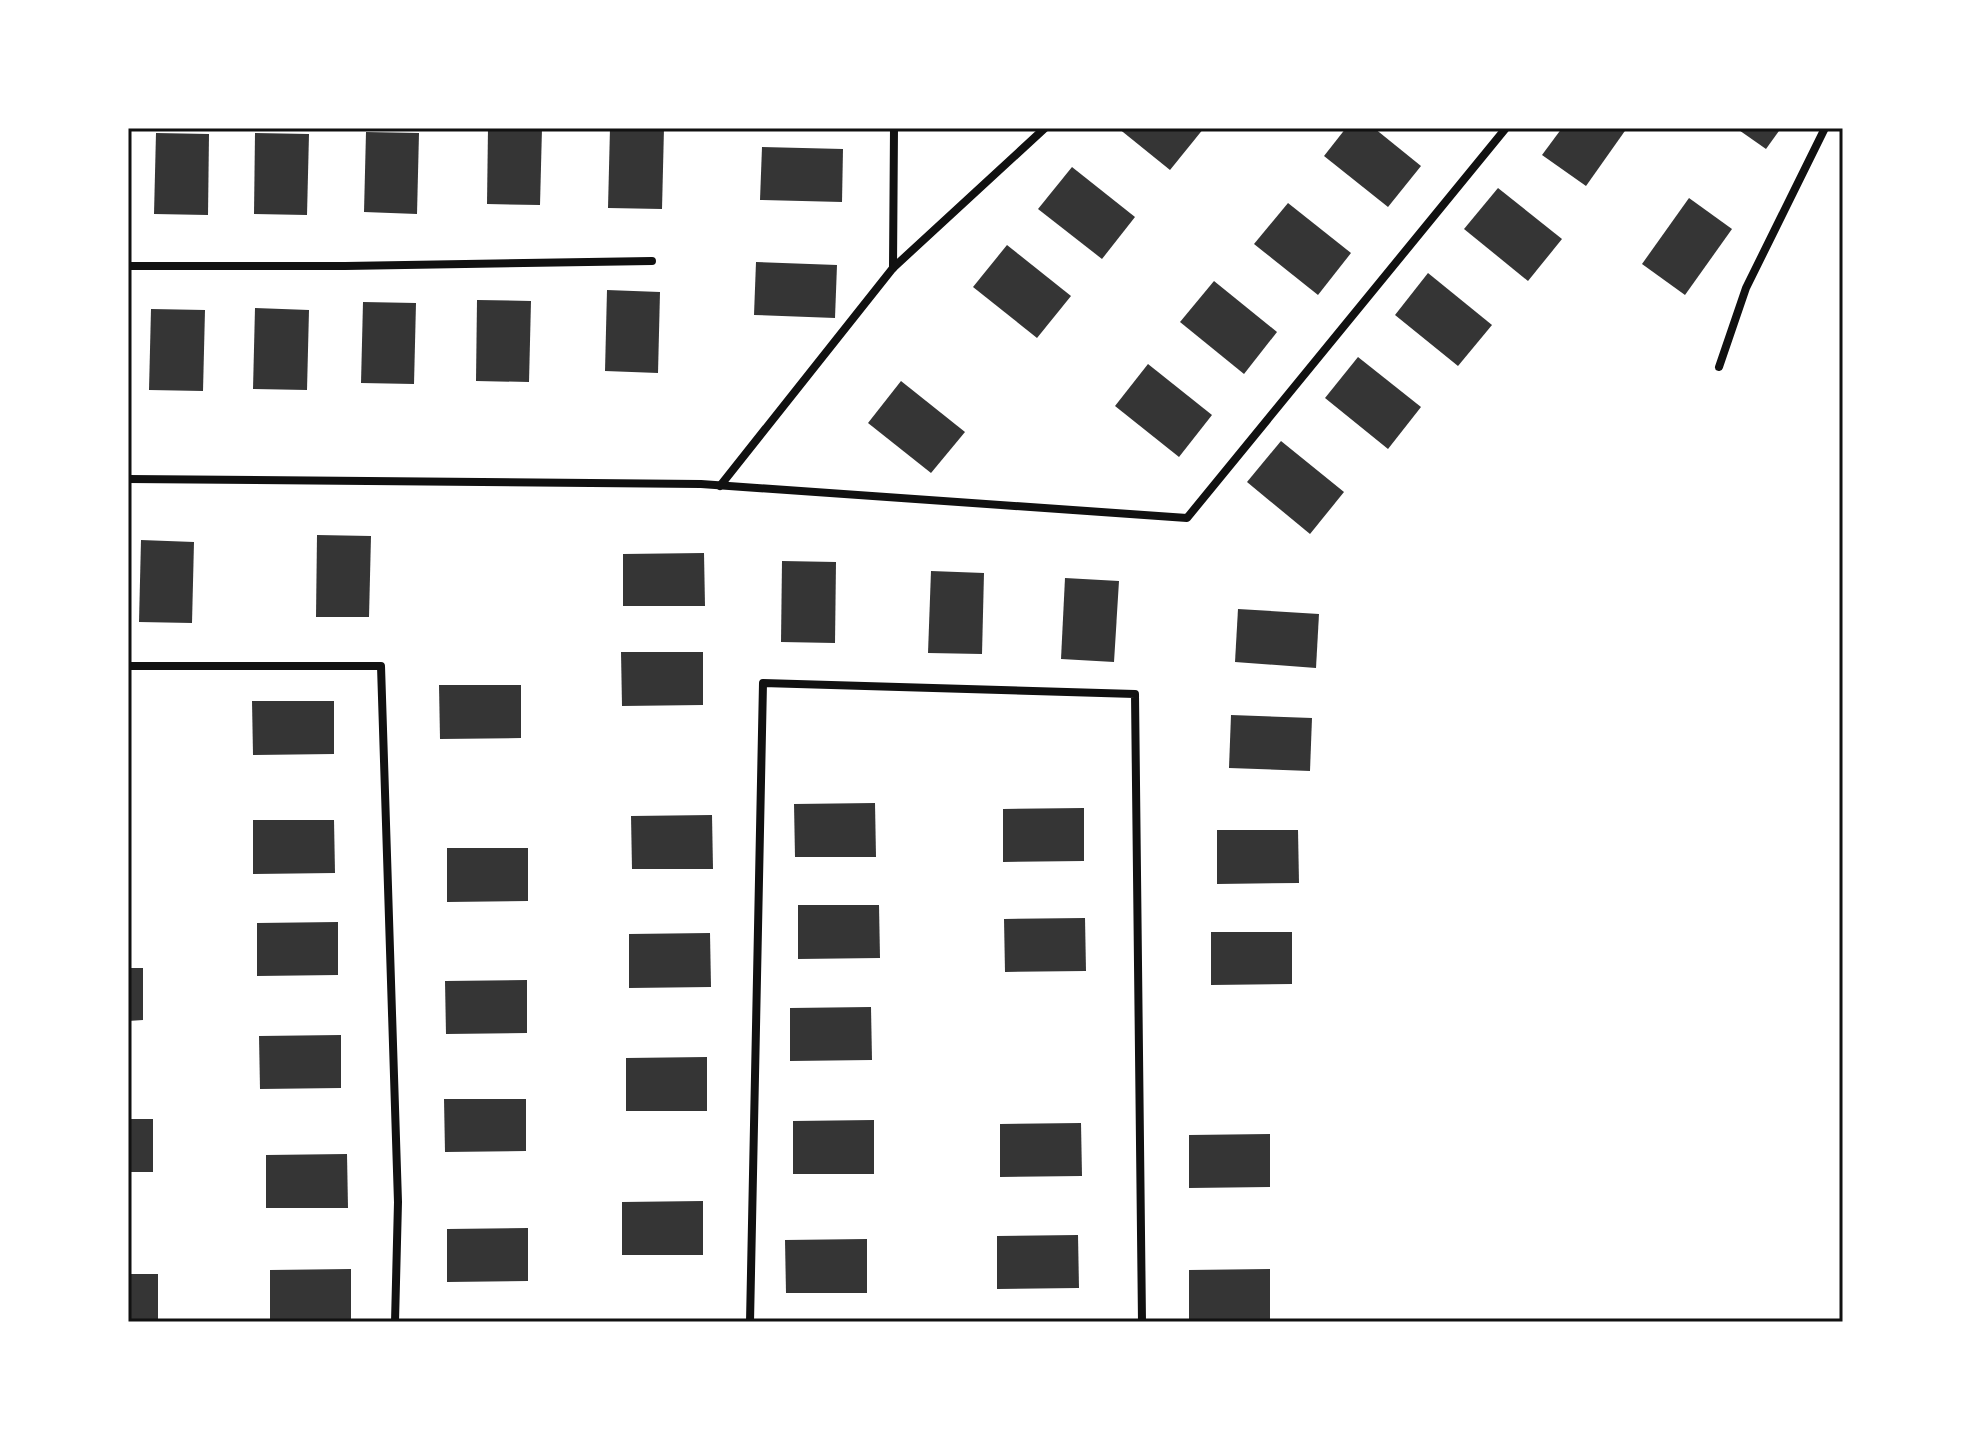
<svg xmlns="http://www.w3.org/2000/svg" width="1971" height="1450" viewBox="0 0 1971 1450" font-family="Inter,sans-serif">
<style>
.building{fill:#353535}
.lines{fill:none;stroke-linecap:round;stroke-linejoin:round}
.minor{stroke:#111;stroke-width:8}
.neatline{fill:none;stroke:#111;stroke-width:3}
</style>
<rect width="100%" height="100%" fill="#fff"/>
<!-- building -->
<g class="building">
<path d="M488,128H542L540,205L487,204Z"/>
<path d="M610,128H664L662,209L608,208Z"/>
<path d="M1118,128H1204L1170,170Z"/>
<path d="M1346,128H1374L1421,166L1388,207L1324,156Z"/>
<path d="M1562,128H1627L1586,186L1542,155Z"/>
<path d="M1736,128H1781L1766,149Z"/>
<path d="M366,132L419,133L417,214L364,212Z"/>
<path d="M156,133L209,134L208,215L154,214Z"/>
<path d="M255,133L309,134L307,215L254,214Z"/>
<path d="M762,147L843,149L842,202L760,200Z"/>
<path d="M1072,167L1135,217L1102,259L1038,209Z"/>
<path d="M1498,188L1562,239L1528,281L1464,229Z"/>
<path d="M1689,198L1732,229L1685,295L1642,264Z"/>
<path d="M1288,203L1351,253L1318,295L1254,244Z"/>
<path d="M1007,245L1071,296L1037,338L973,287Z"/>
<path d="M756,262L837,265L835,318L754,315Z"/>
<path d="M1428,273L1492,325L1458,366L1395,315Z"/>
<path d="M1214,281L1277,332L1244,374L1180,322Z"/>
<path d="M607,290L660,292L658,373L605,371Z"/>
<path d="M477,300L531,301L529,382L476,381Z"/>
<path d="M363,302L416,303L414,384L361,383Z"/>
<path d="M255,308L309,310L307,390L253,389Z"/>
<path d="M151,309L205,310L203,391L149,390Z"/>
<path d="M1358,357L1421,407L1388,449L1325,398Z"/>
<path d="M1148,364L1212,415L1179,457L1115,406Z"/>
<path d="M901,381L965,432L931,473L868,423Z"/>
<path d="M1281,441L1344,492L1310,534L1247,482Z"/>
<path d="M317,535L371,536L369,617H316Z"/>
<path d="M141,540L194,542L192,623L139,622Z"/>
<path d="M704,553L705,606H623V554Z"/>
<path d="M782,561L836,562L835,643L781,642Z"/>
<path d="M931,571L984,573L982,654L928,653Z"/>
<path d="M1065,578L1119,581L1114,662L1061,659Z"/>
<path d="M1238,609L1319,614L1316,668L1235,662Z"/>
<path d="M621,652H703V705L622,706Z"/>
<path d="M439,685H521V738L440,739Z"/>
<path d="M252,701H334V754L253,755Z"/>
<path d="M1231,715L1312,718L1310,771L1229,768Z"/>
<path d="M875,803L876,857H795L794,804Z"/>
<path d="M1084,808V861L1003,862V809Z"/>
<path d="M712,815L713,869H632L631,816Z"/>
<path d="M253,820H334L335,873L253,874Z"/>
<path d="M1217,830H1298L1299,883L1217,884Z"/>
<path d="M447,848H528V901L447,902Z"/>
<path d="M798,905H879L880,958L798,959Z"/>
<path d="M1085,918L1086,971L1005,972L1004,919Z"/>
<path d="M338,922V975L257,976V923Z"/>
<path d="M1211,932H1292V984L1211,985Z"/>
<path d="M710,933L711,987L629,988V934Z"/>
<path d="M128,968H143V1020L128,1021Z"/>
<path d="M527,980V1033L446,1034L445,981Z"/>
<path d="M871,1007L872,1060L790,1061V1008Z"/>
<path d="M341,1035V1088L260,1089L259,1036Z"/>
<path d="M707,1057V1111H626V1058Z"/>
<path d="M444,1099H526V1151L445,1152Z"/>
<rect x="128" y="1119" width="25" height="53"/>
<path d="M874,1120V1174H793V1121Z"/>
<path d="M1081,1123L1082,1176L1000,1177V1124Z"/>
<path d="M1270,1134V1187L1189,1188V1135Z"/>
<path d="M347,1154L348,1208H266V1155Z"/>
<path d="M703,1201V1255H622V1202Z"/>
<path d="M528,1228V1281L447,1282V1229Z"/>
<path d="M1078,1235L1079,1288L997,1289V1236Z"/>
<path d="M867,1239V1293H786L785,1240Z"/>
<path d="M351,1269V1322H270V1270Z"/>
<path d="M1270,1269V1322H1189V1270Z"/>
<rect x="128" y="1274" width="30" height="48"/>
</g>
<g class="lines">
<!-- minor -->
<g class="minor">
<path d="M128,266H345L652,261"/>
<path d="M893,268L894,128"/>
<path d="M1719,367L1746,288L1825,128"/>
<path d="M128,479L701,484L1187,518L1506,128"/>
<path d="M720,486L893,268L1045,128"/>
<path d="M128,666H381L398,1202L395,1322"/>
<path d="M750,1322L763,683L1135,694L1142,1322"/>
</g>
</g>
<!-- border -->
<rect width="1971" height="1450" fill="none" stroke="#ffffff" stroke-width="260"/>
<rect x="130" y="130" width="1711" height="1190" class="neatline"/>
</svg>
